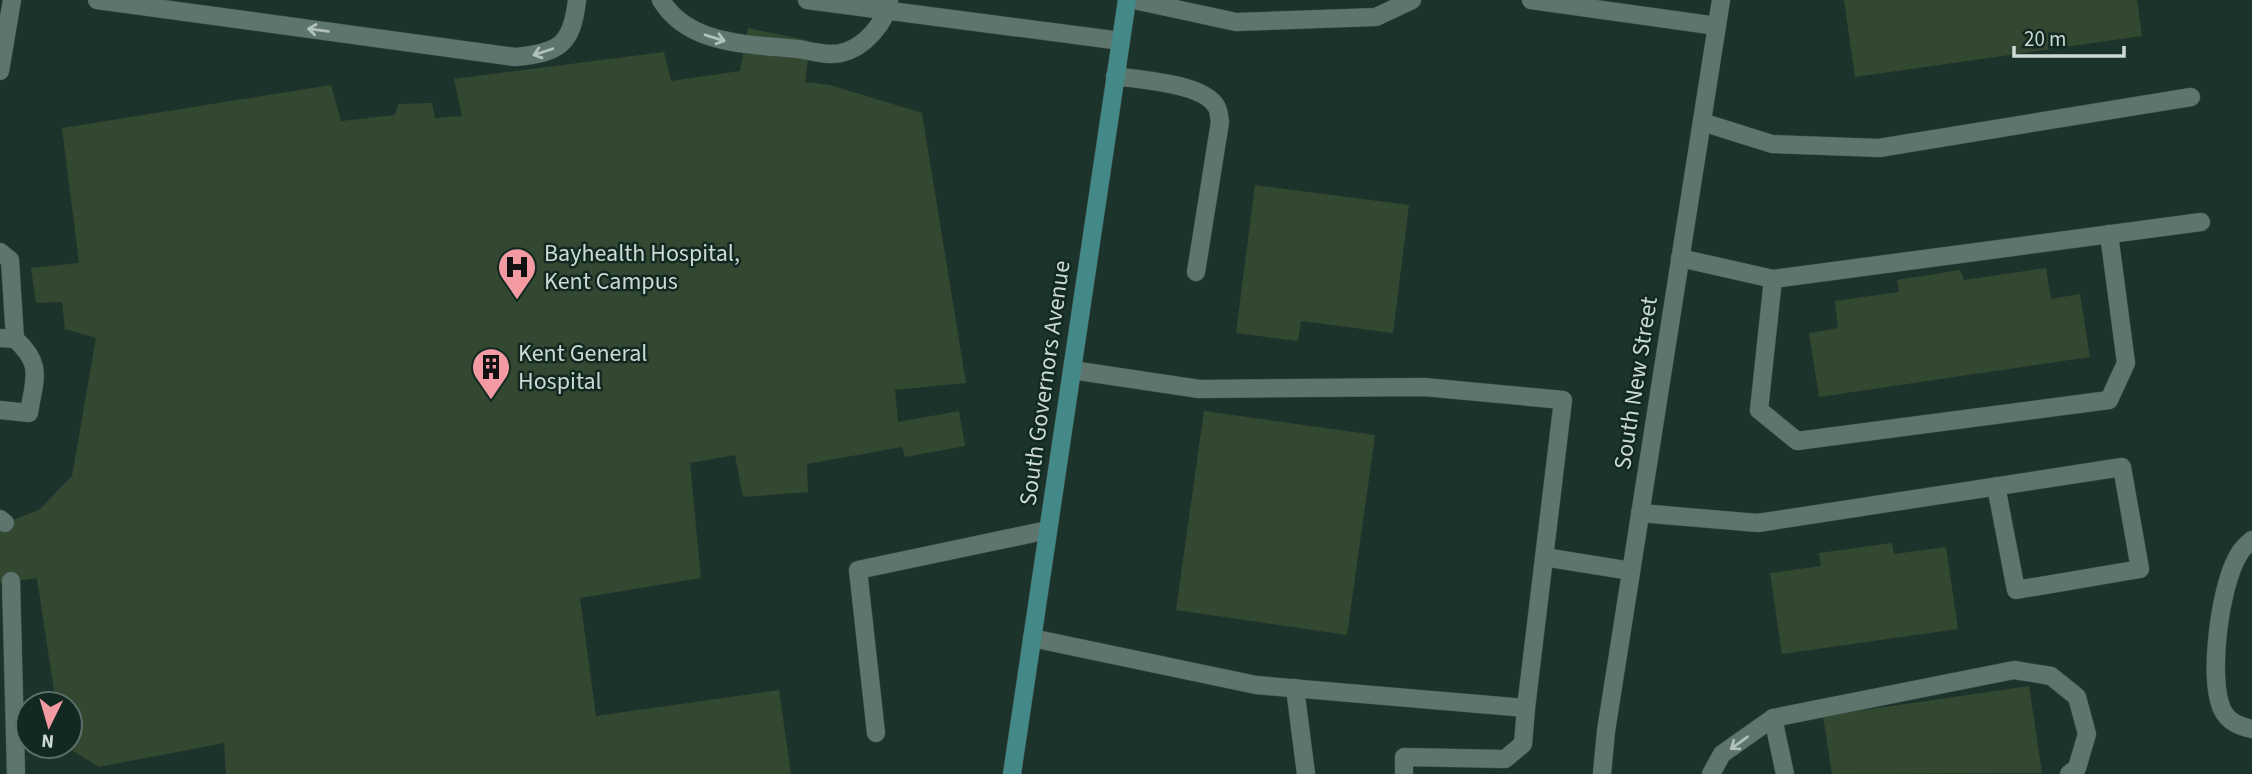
<svg xmlns="http://www.w3.org/2000/svg" width="2252" height="774" viewBox="0 0 2252 774" font-family="'Source Sans 3',sans-serif">
<style>
.building{fill:#334830}
.lines{fill:none;stroke-linecap:round;stroke-linejoin:round}
.lane-casing{stroke:#3c4f4a;stroke-width:19}
.street-casing{stroke:#3c4f4a;stroke-width:19}
.secondary-casing{stroke:#3c4f4a;stroke-width:19}
.lane{stroke:#5d756d;stroke-width:18}
.street{stroke:#5d756d;stroke-width:18}
.secondary{stroke:#428988;stroke-width:18}
.oneway{stroke:#b0c0bb}
.labels{text-anchor:middle;dominant-baseline:central;stroke-width:5;stroke-linejoin:round;paint-order:stroke}
.poi-label{font-size:24px;fill:#ccd9d5;stroke:#122922;text-anchor:start}
.street-label{font-size:24px;fill:#ccd9d5;stroke:#122922}
</style>
<rect width="100%" height="100%" fill="#1c332c"/>
<!-- building -->
<g class="building">
<path d="M1844,0H2137L2142,36L1855,77Z"/>
<path d="M748,28L810,41L805,82L830,85L922,113L966,383L895,390L898,422L959,411L965,446L905,457L902,447L807,464L808,492L743,497L735,455L690,463L701,578L580,598L596,716L779,690L791,774H226L224,743L99,767L65,746H70V704H56L37,578L0,583V525L39,510L72,476L96,338L65,329L62,302L36,303L31,268L79,263L62,128L331,85L341,121L395,115L398,104L432,103L435,118L462,116L454,79L664,52L671,81L740,71Z"/>
<path d="M1255,185L1409,205L1393,333L1301,321L1298,341L1236,333Z"/>
<path d="M2046,268L2051,299L2080,294L2090,357L1819,397L1809,333L1838,328L1835,301L1899,292L1897,280L1960,270L1964,280Z"/>
<path d="M1204,411L1375,435L1347,635L1176,610Z"/>
<path d="M1892,543L1894,554L1946,547L1958,629L1782,654L1770,573L1821,566L1819,553Z"/>
<path d="M2029,686L2042,773L1832,774L1823,716Z"/>
</g>
<g class="lines">
<defs>
<g id="lane">
<path d="M97,0L515,57C559,53 572,45 577,0"/>
<path d="M661,0C689,46 750,44 798,49C810,51 828,56 841,53C864,48 886,23 889,0"/>
<path d="M1134,0L1236,22L1376,17L1412,0"/>
<path d="M1531,0L1717,26"/>
<path d="M0,71L12,0"/>
<path d="M1115,76C1140,80 1202,83 1216,106C1219,110 1219,117 1220,122L1196,272"/>
<path d="M1702,122L1772,144L1879,148L2191,97"/>
<path d="M0,252L10,260L15,339"/>
<path d="M1680,258L1773,279L2201,222"/>
<path d="M1773,279L1759,410L1797,441L2109,400L2126,363L2109,234"/>
<path d="M0,338L15,339C44,365 34,379 29,413L0,410"/>
<path d="M1640,513L1758,523L2122,467L2140,569L2016,590L1996,486"/>
<path d="M0,519L5,523"/>
<path d="M2252,540C2247,544 2241,550 2238,556C2220,586 2208,677 2222,709C2228,722 2239,726 2252,729"/>
<path d="M1544,557L1631,571"/>
<path d="M11,581L16,774"/>
<path d="M1032,638L1256,685L1526,708L1563,400L1424,387L1199,389L1072,370"/>
<path d="M1295,688L1306,774"/>
<path d="M1773,718L1785,774"/>
<path d="M876,733L858,570L1048,530"/>
<path d="M1404,774V757L1505,759L1523,744L1526,708"/>
<path d="M1711,774L1722,754L1773,718L2014,670L2051,676L2077,697L2087,734L2077,768L2069,774"/>
</g>
<g id="street">
<path d="M807,0L1121,41"/>
<path d="M1602,774L1606,731L1721,0"/>
</g>
<path id="secondary" d="M1012,774L1127,0"/>
</defs>
<!-- lane casing -->
<use href="#lane" class="lane-casing"/>
<!-- street casing -->
<use href="#street" class="street-casing"/>
<!-- secondary casing -->
<use href="#secondary" class="secondary-casing"/>
<!-- lane -->
<use href="#lane" class="lane"/>
<!-- street -->
<use href="#street" class="street"/>
<!-- secondary -->
<use href="#secondary" class="secondary"/>
</g>
<!-- one-way arrows -->
<defs><path id="oneway-shaft" d="M-6 0H5M1.5-3L5.5 0L1.5 3" fill="none" stroke-width="1.6" stroke-linecap="round" stroke-linejoin="round" transform="scale(1.75)"/></defs>
<g class="oneway">
<use href="#oneway-shaft" transform="translate(318 30) rotate(-172)"/>
<use href="#oneway-shaft" transform="translate(715 38) rotate(17)"/>
<use href="#oneway-shaft" transform="translate(543 52) rotate(162)"/>
<use href="#oneway-shaft" transform="translate(1739 743) rotate(144)"/>
</g>
<!-- icons -->
<defs>
<symbol id="hospital-pin" viewBox="-11 -11 22 30"><path d="M0 17L-7.5 6A9.5 9.5 0 1 1 7.5 6Z" fill="#f49aa2" stroke="#122922"/><path d="M-5-5h3v3.5h4V-5h3V5h-3V1.5h-4V5h-3Z" fill="#111"/></symbol>
<symbol id="building-pin" viewBox="-11 -11 22 30"><path d="M0 17L-7.5 6A9.5 9.5 0 1 1 7.5 6Z" fill="#f49aa2" stroke="#122922"/><path d="M-4-6H4V6H1V3H-1V6H-4ZM-2.5-4.3h1.7v1.8h-1.7ZM.8-4.3h1.7v1.8H.8ZM-2.5-1h1.7V.8h-1.7ZM.8-1h1.7V.8H.8Z" fill="#111"/></symbol>
</defs>
<g fill-rule="evenodd">
<use href="#hospital-pin" x="495" y="245" width="44" height="60"/>
<use href="#building-pin" x="469" y="345" width="44" height="60"/>
</g>
<g class="labels">
<!-- poi labels -->
<g class="poi-label">
<text x="544" y="253">Bayhealth Hospital,<tspan x="544" dy="28">Kent Campus</tspan></text>
<text x="518" y="353">Kent General<tspan x="518" dy="28">Hospital</tspan></text>
</g>
<!-- street labels -->
<g class="street-label">
<text transform="translate(1045 383) rotate(-82)">South Governors Avenue</text>
<text transform="translate(1636 383) rotate(-81)">South New Street</text>
</g>
</g>
<!-- north arrow -->
<g transform="translate(49 725) rotate(185)"><circle r="33" fill="#122922" stroke="#5c6f6a" stroke-width="2"/>
<path d="M0-5L12 26L0 18L-12 26Z" fill="#f49aa2"/>
<text y="-10" font-size="19" font-weight="bold" text-anchor="middle" fill="#ccd9d5">N</text>
</g>
<!-- scale -->
<path d="M2014 46v10h110v-10" fill="none" stroke="#ccd9d5" stroke-width="3.5"/>
<text x="2024" y="46" font-size="21" fill="#ccd9d5" stroke="#122922" stroke-width="5" paint-order="stroke">20 m</text>
</svg>
